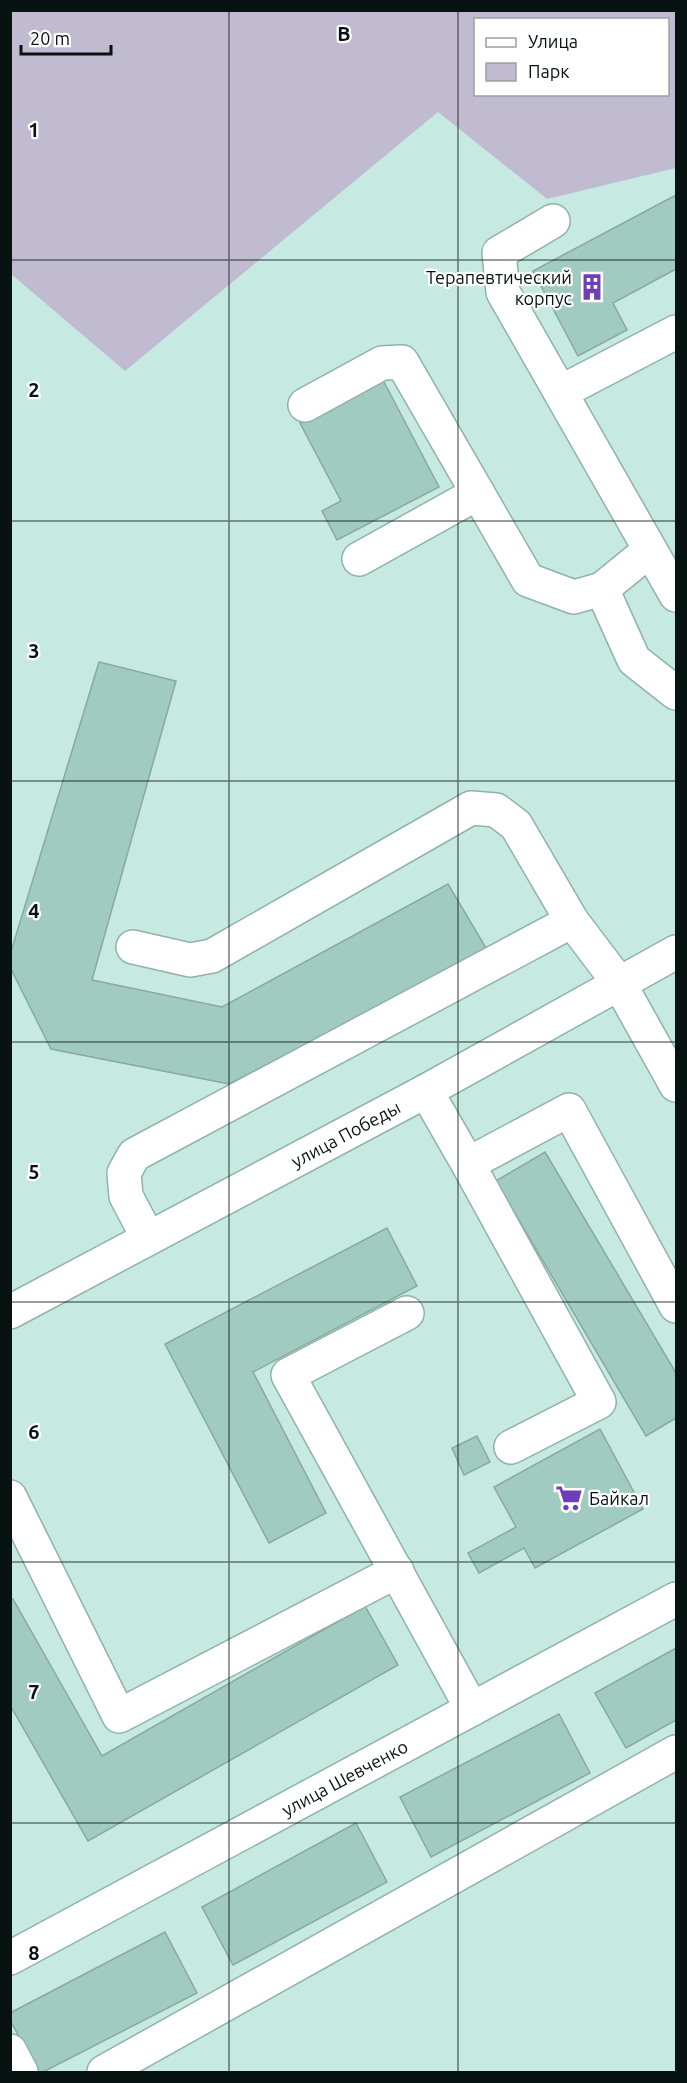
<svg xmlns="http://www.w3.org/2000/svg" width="687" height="2083" viewBox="0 0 687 2083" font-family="Ubuntu,sans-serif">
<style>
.green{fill:#c1bbd2;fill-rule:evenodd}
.building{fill:#a1cbc0;stroke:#87a9a0;stroke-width:1.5}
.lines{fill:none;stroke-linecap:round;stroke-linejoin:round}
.minor-casing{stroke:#90b2a9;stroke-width:36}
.minor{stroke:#fff;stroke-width:33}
.grid{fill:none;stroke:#061310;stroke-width:1.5;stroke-opacity:0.55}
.labels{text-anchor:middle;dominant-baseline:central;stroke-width:4.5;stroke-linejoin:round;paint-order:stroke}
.poi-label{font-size:18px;fill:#061310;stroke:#fff;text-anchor:end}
.street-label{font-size:18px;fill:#061310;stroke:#fff}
.grid-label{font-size:20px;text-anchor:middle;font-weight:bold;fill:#061310;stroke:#fff;stroke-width:4.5;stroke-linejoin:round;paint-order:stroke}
</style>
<rect width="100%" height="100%" fill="#c6eae1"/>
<!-- green -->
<path class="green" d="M11,10L676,11V168L547,199L438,112L125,371L11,274ZM476,20H668V94H476Z"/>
<!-- building -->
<g class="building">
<path d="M676,195V269L613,303L627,330L578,356L533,271Z"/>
<path d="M383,380L439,487L337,540L322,511L341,501L300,423Z"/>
<path d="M99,662L176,681L92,980L222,1007L448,884L489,953L229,1084L51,1049L10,967V955Z"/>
<path d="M545,1152L676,1373V1418L646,1436L496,1181Z"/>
<path d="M387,1228L417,1286L253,1372L326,1513L269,1543L165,1344Z"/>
<path d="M600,1429L643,1509L535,1568L524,1548L479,1573L468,1553L516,1527L494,1487Z"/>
<path d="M477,1436L490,1462L464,1475L452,1448Z"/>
<path d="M13,1599L102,1756L365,1606L398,1665L88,1841L10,1705V1600Z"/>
<path d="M676,1648V1720L626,1748L595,1693Z"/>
<path d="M559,1714L590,1773L431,1857L400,1797Z"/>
<path d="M356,1823L387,1882L233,1965L202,1907Z"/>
<path d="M165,1932L197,1993L43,2072H38L10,2020V2013Z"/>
</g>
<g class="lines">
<defs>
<g id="minor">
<path d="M553,221L499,253L503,292L676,595"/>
<path d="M561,392L676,332"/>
<path d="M305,405L382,363L402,362L528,580L574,597L602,589L634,660L676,693"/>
<path d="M359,559L478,493"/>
<path d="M602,589L650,550"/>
<path d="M133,947L190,960L212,956L471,808L496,810L516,825L572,921"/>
<path d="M426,1091L468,1164L599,1402L511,1447"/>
<path d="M468,1164L569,1110L676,1306"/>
<path d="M148,1238L126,1196L124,1173L134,1155L572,921L619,983L676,1085"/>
<path id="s1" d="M10,1312L426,1091L676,952"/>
<path d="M407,1313L288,1375L472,1709"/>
<path d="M10,1497L119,1716L397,1571"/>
<path id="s2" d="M10,1958L676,1599"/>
<path d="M10,2051L21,2072"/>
<path d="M104,2072L676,1752"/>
</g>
</defs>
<!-- minor casing -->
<use href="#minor" class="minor-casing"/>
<!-- minor -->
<use href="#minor" class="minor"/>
</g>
<!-- grid -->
<path class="grid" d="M229,10V2072M458,10V2072M10,260H676M10,521H676M10,781H676M10,1042H676M10,1302H676M10,1562H676M10,1823H676"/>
<!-- icons -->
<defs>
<symbol id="building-bare" viewBox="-9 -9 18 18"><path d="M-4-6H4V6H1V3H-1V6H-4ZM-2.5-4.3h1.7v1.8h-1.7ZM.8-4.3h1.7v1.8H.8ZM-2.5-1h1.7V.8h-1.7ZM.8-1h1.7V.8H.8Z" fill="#6f3db4" stroke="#fff" stroke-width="2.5" paint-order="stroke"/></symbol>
<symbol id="supermarket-bare" viewBox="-9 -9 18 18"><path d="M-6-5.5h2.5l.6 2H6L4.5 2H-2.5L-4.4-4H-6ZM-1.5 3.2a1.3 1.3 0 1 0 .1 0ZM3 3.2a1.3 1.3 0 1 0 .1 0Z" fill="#6f3db4" stroke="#fff" stroke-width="2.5" paint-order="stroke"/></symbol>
</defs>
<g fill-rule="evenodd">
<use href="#building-bare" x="573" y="268" width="38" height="38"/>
<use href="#supermarket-bare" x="550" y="1479" width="38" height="38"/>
</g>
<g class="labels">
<!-- poi labels -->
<g class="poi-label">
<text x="572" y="277">Терапевтический<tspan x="572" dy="21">корпус</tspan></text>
<text x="589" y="1498" text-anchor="start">Байкал</text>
</g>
<!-- street labels -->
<g class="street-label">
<text stroke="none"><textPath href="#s1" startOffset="380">улица Победы</textPath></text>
<text stroke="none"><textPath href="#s2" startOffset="380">улица Шевченко</textPath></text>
</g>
</g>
<g class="grid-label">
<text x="344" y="41">B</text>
<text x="34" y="137">1</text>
<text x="34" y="397">2</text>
<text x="34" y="658">3</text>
<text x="34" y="918">4</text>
<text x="34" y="1179">5</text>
<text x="34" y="1439">6</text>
<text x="34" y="1699">7</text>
<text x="34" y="1960">8</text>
</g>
<!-- border -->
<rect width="687" height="2083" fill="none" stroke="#061310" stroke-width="24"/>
<!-- legend -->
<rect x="474" y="18" width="195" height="78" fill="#ffffff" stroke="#9ba19f" stroke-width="1.5"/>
<rect x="486" y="38" width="30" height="9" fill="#ffffff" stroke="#9ba19f" stroke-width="1.5"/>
<text x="528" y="48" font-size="18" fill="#061310">Улица</text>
<rect x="486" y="63" width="30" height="18" fill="#c1bbd2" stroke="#9ba19f" stroke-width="1.5"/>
<text x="528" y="78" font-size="18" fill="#061310">Парк</text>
<!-- scale -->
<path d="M21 45v9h90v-9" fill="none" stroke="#061310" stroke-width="3"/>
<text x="30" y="45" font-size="18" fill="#061310" stroke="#ffffff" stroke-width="4.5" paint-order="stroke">20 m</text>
</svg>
